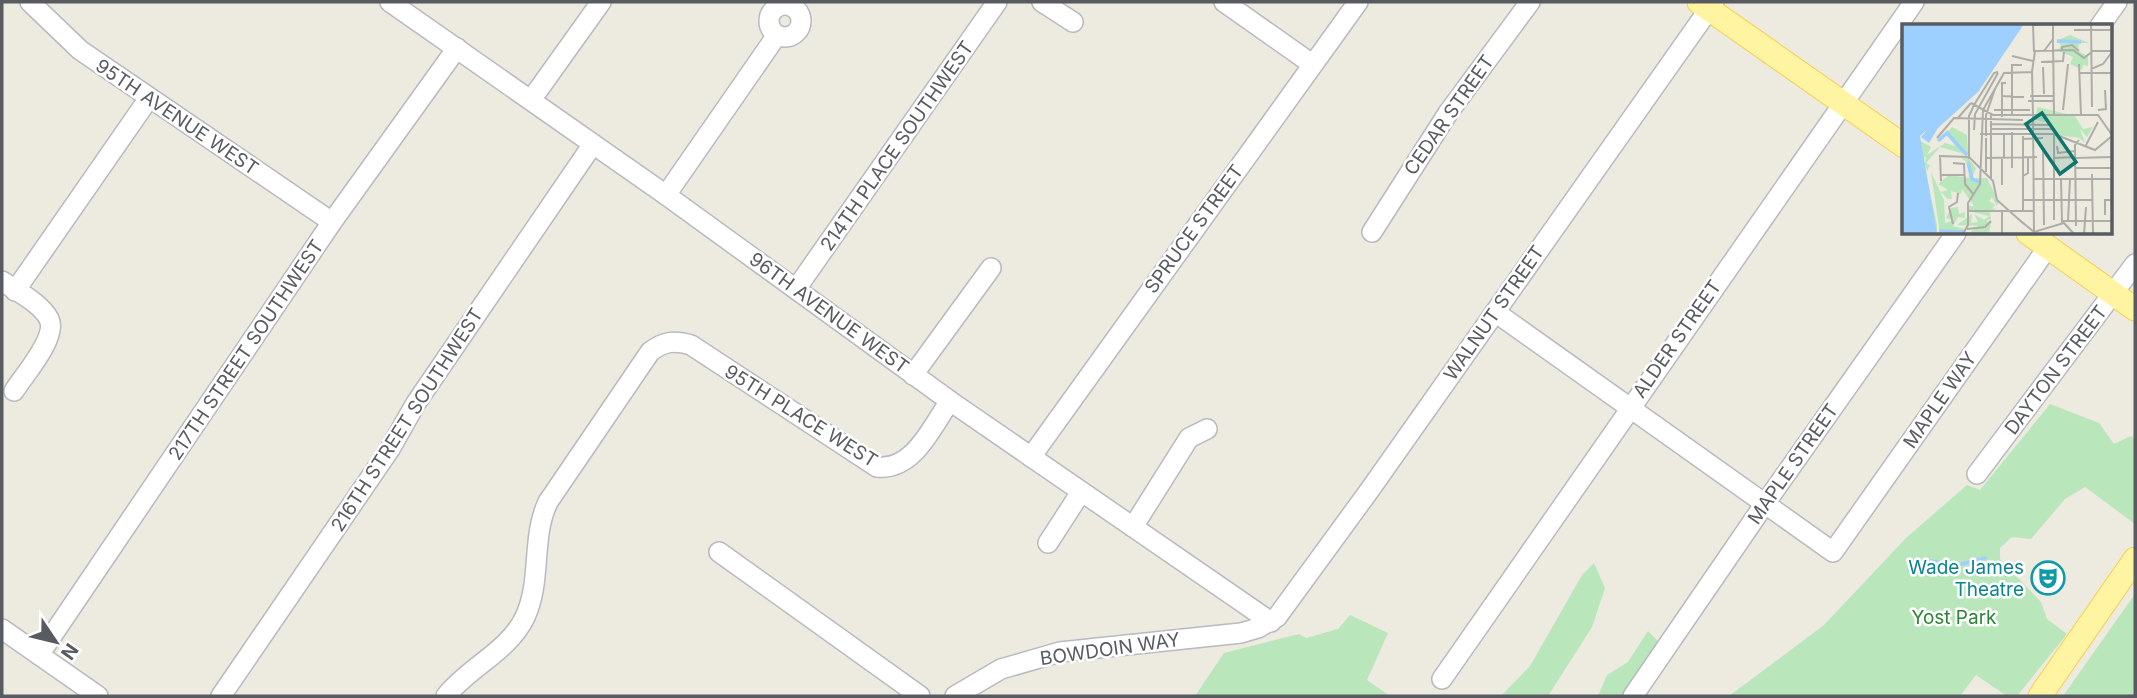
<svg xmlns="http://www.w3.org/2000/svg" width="2137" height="698" viewBox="0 0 2137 698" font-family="Inter,sans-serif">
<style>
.green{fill:#bae6bc}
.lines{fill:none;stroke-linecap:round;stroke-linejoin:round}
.stream{stroke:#9dd0ff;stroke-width:3.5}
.minor-casing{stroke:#b8babf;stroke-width:22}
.major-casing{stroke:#f7cf4e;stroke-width:25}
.minor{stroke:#fff;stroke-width:19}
.major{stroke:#fff4a2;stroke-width:23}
.labels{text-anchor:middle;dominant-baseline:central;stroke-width:5;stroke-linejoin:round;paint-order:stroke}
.street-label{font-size:19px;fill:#585c61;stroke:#fff}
.culture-label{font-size:19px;fill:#0d838f;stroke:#fff;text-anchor:end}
.park-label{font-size:19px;fill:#2f8237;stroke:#fff}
.inset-river{fill:none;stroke:#9dd0ff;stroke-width:3.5}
.inset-road{fill:none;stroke:#adada9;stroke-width:2}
.view{fill:#0f766e;fill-opacity:0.15;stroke:#0f766e;stroke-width:3.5}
.inset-edge{fill:none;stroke:#585c61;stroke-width:3.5}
</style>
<rect width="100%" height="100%" fill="#edeadf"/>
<!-- green -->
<g class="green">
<path d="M2050,404L2099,423L2114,444L2131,436L2135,439V524L2085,487L2065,499L2031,539L2012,537L2000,548V559L2041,602L2047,619L2067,634L2017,696H2007L1976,675L1960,696H1729L1824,625L1906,538L1967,485L1980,490Z"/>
<path d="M1594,563L1605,588L1592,627L1548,696H1501L1530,666L1582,575Z"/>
<path d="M2135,594V696H2063Z"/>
<path d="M1350,615L1388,633L1367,680L1390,696H1195L1224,653L1299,634L1306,638L1338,629Z"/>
<path d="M1648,631L1658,641L1624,696H1598L1607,675L1628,662Z"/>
</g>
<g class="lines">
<!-- stream -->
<path class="stream" d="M1909,570L1931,561L1958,565L1985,558"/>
<defs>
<g id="minor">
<path d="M30,2L80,50L332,222"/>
<path d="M390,2L666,195L950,401L1271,622"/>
<path d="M1042,2L1073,22"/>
<path d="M1224,2L1312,64"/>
<circle cx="785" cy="21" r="16"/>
<path d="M2100,26L2117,2"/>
<path d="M531,100L601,2"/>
<path d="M666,195L777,35"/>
<path d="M1372,232L1448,113L1530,2"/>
<path d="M2,281C16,291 41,303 49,319C58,337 24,375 14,391"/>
<path d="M796,289L997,2"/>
<path d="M15,291L149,98"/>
<path d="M1495,312L1833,552L2048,247"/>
<path d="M913,375L991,268"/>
<path d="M1031,457L1358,2"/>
<path d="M1977,474L2135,264"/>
<path d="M1133,527L1189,438L1207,429"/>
<path d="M1048,543L1081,492"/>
<path d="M719,552L920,696"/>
<path d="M2,629L98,696"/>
<path d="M39,655L332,222L457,48"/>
<path d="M1442,679L1914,2"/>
<path d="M221,696L390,449L416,403L593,144"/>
<path d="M446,696C469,667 509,651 525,617C542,581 531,537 548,502L650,352C664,341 675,340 691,345L877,467C914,471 932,426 950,401"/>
<path d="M955,696L1001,669L1060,652L1241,633L1258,628L1277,617L1369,491L1714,2"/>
<path d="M1633,696L1764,505L1956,233"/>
</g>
<g id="major">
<path d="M1699,2L1904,146"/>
<path d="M2028,233L2135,309"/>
<path d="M2040,696L2135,559"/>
</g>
</defs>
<!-- minor casing -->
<use href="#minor" class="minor-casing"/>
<!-- major casing -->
<use href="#major" class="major-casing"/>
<!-- minor -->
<use href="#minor" class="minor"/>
<!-- major -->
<use href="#major" class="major"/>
</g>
<!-- icons -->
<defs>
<symbol id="theatre-ring" viewBox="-11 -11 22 22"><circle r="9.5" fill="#fff" stroke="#0f9aa8" stroke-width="1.5"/><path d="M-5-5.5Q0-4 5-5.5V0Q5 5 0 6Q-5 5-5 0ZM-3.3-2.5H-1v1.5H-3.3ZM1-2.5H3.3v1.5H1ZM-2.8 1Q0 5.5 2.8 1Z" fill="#0f9aa8"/></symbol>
</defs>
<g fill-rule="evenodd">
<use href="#theatre-ring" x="2029" y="559" width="38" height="38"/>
</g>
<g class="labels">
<!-- street labels -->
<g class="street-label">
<text transform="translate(1449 115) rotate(-55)">CEDAR STREET</text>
<text transform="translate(177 117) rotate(34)">95TH AVENUE WEST</text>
<text transform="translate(897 146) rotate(-55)">214TH PLACE SOUTHWEST</text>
<text transform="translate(1194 229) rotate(-54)">SPRUCE STREET</text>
<text transform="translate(829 313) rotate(36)">96TH AVENUE WEST</text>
<text transform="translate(1494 313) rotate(-55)">WALNUT STREET</text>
<text transform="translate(1677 339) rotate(-55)">ALDER STREET</text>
<text transform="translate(246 350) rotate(-56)">217TH STREET SOUTHWEST</text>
<text transform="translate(2056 370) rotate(-53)">DAYTON STREET</text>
<text transform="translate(1940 400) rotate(-55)">MAPLE WAY</text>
<text transform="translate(801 416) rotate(32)">95TH PLACE WEST</text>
<text transform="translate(407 420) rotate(-57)">216TH STREET SOUTHWEST</text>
<text transform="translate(1793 464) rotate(-55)">MAPLE STREET</text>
<text transform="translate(1110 649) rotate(-8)">BOWDOIN WAY</text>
</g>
<!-- culture labels -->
<g class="culture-label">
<text x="2024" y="567">Wade James<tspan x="2024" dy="22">Theatre</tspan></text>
</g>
<!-- park labels -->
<g class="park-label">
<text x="1954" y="617">Yost Park</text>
</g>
</g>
<!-- overview -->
<g transform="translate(1902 24)">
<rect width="210" height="210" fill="#edeadf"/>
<path d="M168,11L187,19H177L176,27L186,32V42L181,41L180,46L168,40L171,33L156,27L159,21L154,17ZM135,83L173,92L181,105L191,103L185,113L178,105L183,119L178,114L154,111L147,99L134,96ZM50,103L65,111L66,131L38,123L24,139L34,145L28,141L25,147L23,140L24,132L21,135L35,201V210H30L17,116L29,123L25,131L43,119L53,122L45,110L36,117ZM59,134H66L74,144L70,154H85L97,178L95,181H94L90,173L87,177L93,181L90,185L95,184L89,187L87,185L89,195L84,197L89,199L87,210H66L76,202L55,201L70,190L69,199L76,198L72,190L82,196L87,192L66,187L65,182H72L60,165L59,170L49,167L50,175H46L39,168L46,166L36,160L47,151L67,154L66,139ZM29,148L42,176L43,199L53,196L44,194L49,184L56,183L57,190L63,188V194L56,193L51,202L63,205L64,210H38Z" fill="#bae6bc"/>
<path d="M0,0H122L76,68L36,104L27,119L19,113L25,106L18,112L35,210H0Z" fill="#9dd0ff"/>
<path class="inset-river" d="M155,17L179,18M0,55L54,73M36,117L45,109L65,131M66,138L70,155L77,158M37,207L62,208"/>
<path class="inset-road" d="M131,1L132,28M131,1L155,0M172,6H210M151,16L152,91M142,27L151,15V0M160,27V23L170,21L177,27M110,32L131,37M139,38L161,37L162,28M177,40L179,91M141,43L142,70M189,45L201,40L210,28M130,48L131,91M177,49H210M99,72L122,73M128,72H152M126,77H152M69,79L91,91H196L210,111M72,81L92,49L96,48M190,83L189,0H194M81,86L102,49L130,48L133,27L171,26L182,34L191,27H210M92,86H128M161,86L166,40M196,86L204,85L203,66M110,91V41H120M131,91L132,210M100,93V59H104M55,95L69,79M89,100L149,101M89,105H151M72,106L73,90L96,49M78,110H152M152,110V196M152,110L193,126L210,112M84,112V91L93,65M121,112V187M35,114L52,94L121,96M84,114V148M120,115L141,114M155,122L156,129L173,127M183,123L196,98M141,124L142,201M37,132L67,133M38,132L39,157M66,132L91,157L95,176L122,200M85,134L135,133M102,134V110M152,134L173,133M173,134L210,133M67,135V92L72,81M51,139L62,140L63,160L72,171M110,144V108M173,144H210M190,150L191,210M39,151H62M121,152L126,149V133M131,155H210M159,155L160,199M89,156V91M100,161V134M121,176H190M100,186V210M65,187H131M203,191V176H210M161,197H210M166,197L168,155M120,198L132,208L162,199L172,210M51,200L47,183L55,178L56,169M174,202L173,121L177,116M65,205L83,203L89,197M61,210L66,201V179L78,160L81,86M182,210L184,183"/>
<path class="view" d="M140,89L174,138L158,150L124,100Z"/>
<rect width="210" height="210" class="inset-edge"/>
</g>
<!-- border -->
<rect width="2137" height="698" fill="none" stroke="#585c61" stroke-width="7"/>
<!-- north arrow -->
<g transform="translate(56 642) rotate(125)" stroke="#ffffff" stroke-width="5" paint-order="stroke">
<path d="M0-5L12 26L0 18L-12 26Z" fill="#585c61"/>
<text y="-10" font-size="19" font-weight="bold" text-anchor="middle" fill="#585c61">N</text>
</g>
</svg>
